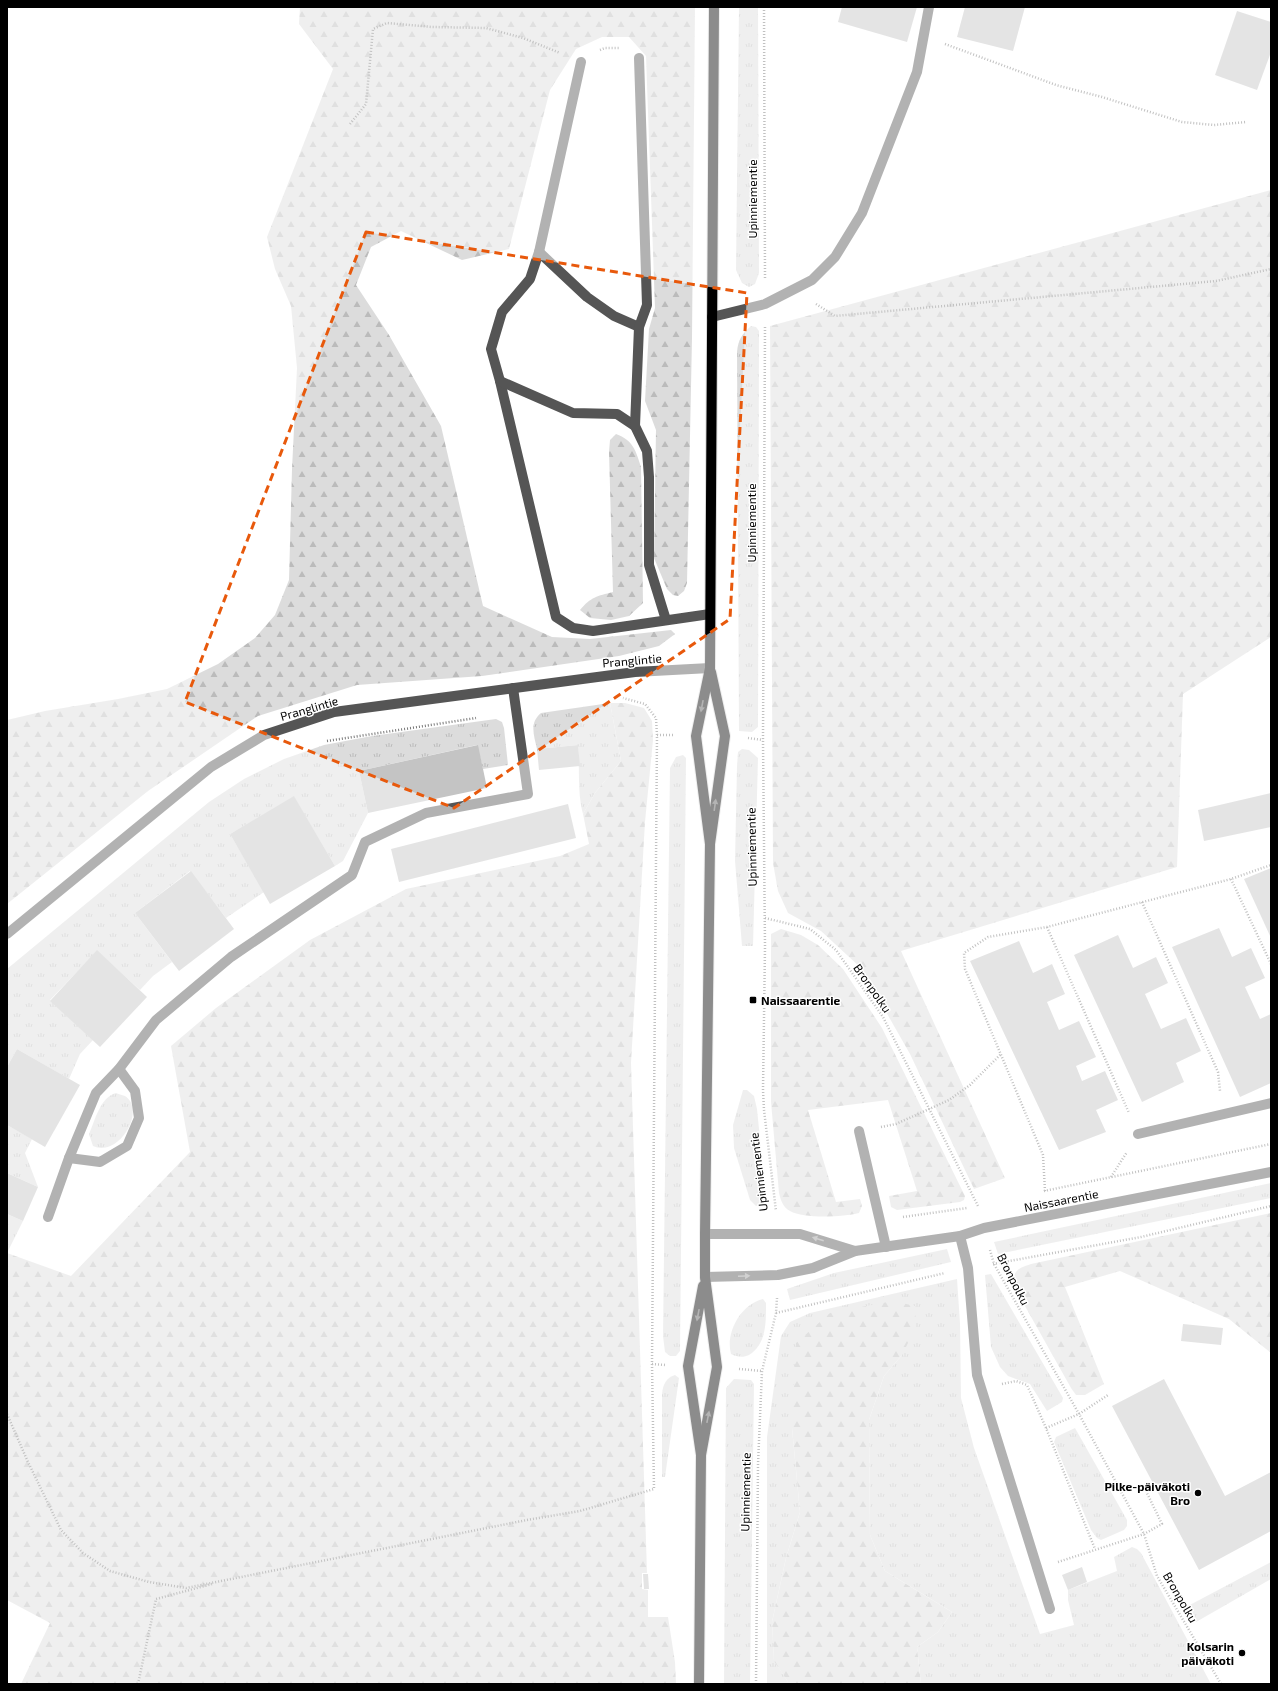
<svg xmlns="http://www.w3.org/2000/svg" width="1278" height="1691" viewBox="0 0 1278 1691" font-family="'Exo 2',sans-serif">
<style>
.grass{fill:url(#grass-tufts)}
.forest{fill:url(#forest-firs)}
.building{fill:#c4c4c4}
.lines{fill:none;stroke-linecap:round;stroke-linejoin:round}
.major-casing{stroke:#dbdbdb;stroke-width:12}
.path{stroke:#777;stroke-width:2.5;stroke-dasharray:1 2;stroke-linecap:butt}
.minor{stroke:#555;stroke-width:10}
.major{stroke:#000;stroke-width:10}
.oneway{fill:#595959}
.oneway2{fill:#999}
.marked{fill:none;stroke:#e8590c;stroke-width:3;stroke-dasharray:8 5;stroke-linejoin:round}
.poi-dot{fill:#000;stroke:#fff;stroke-width:1.5}
.labels{text-anchor:middle;dominant-baseline:central;stroke-width:3;stroke-linejoin:round;paint-order:stroke}
.street-label{font-size:12px;fill:#000;stroke:#fff}
.poi-label{font-size:12px;font-weight:bold;fill:#000;stroke:#fff;text-anchor:end}
</style>
<defs>
<pattern id="grass-tufts" width="24" height="20" patternUnits="userSpaceOnUse"><rect width="24" height="20" fill="#dcdcdc"/><path d="M3 7l-1-3M5 7V3M7 7l1-3M15 17l-1-3M17 17v-4M19 17l1-3" fill="none" stroke="#bbb"/></pattern>
<pattern id="forest-firs" width="22" height="20" patternUnits="userSpaceOnUse"><rect width="22" height="20" fill="#dcdcdc"/><path d="M5 1l3.5 6h-7zM16 11l3.5 6h-7z" fill="#bbb"/></pattern>
</defs>
<rect width="100%" height="100%" fill="#fff"/>
<!-- grass -->
<g class="grass">
<path d="M739,7H758L759,273L755,284L749,287L742,283L736,270Z"/>
<path d="M751,326L756,327L759,331L758,727L752,732L739,731L737,352C738,340 742,334 751,326Z"/>
<path d="M610,703L621,761L595,793L583,814C577,792 580,768 578,745L537,749C534,735 529,723 541,713Z"/>
<path d="M496,719L502,722L504,728L508,765L483,769L477,745L359,771L368,813L343,861L335,866L294,797L230,834L264,892L226,918L190,871L135,913L172,962L153,976L140,990L97,951L50,1000L93,1040L80,1054L69,1079L17,1049L7,1067V969L209,802L244,779L284,759L324,745L372,736Z"/>
<path d="M742,749L749,750L758,758L753,946H742L735,861L737,766L738,752Z"/>
<path d="M683,755L686,758L680,1351L676,1356H670L665,1352L663,1336L670,768L676,757Z"/>
<path d="M743,1090H747L754,1096L757,1109L766,1198L761,1204L756,1206L750,1200L734,1148L733,1125Z"/>
<path d="M116,1093C118,1094 122,1095 125,1096C147,1110 119,1158 93,1146L89,1134C95,1121 100,1097 116,1093Z"/>
<path d="M7,1125L32,1139L25,1153L38,1187L7,1173Z"/>
<path d="M1271,1183V1198L998,1254L994,1242Z"/>
<path d="M7,1214L23,1221L7,1253Z"/>
<path d="M947,1249L951,1262L790,1300L787,1289L834,1273Z"/>
<path d="M991,1274L1063,1398L1062,1402L1047,1411L1030,1384L1008,1376L1000,1367L991,1347L985,1275Z"/>
<path d="M957,1279L960,1323L961,1398L974,1448L1040,1634L1074,1625L1068,1600V1590L1117,1571L1114,1557L1132,1547L1137,1549L1141,1553L1211,1684H921L917,1647L938,1632L952,1612L885,1571L870,1535L869,1420L884,1376L902,1355L792,1428L800,1512L786,1558L772,1622L774,1660L788,1682V1684H767V1437L781,1336L790,1322L810,1313Z"/>
<path d="M763,1299L766,1303C766,1321 767,1344 749,1355C743,1358 737,1357 731,1354C725,1333 741,1304 763,1299Z"/>
<path d="M675,1375L679,1378L665,1477H662V1394C663,1384 666,1378 675,1375Z"/>
<path d="M734,1379L751,1380L754,1384L750,1684H724L726,1388Z"/>
<path d="M1075,1428L1127,1520V1526L1124,1530L1101,1540L1097,1538L1091,1530L1054,1442L1056,1437Z"/>
<path d="M1271,1562V1579L1196,1622L1186,1607Z"/>
</g>
<!-- forest -->
<g class="forest">
<path d="M300,7H695L692,338L687,583L684,591L678,596L673,595L667,589L654,558L656,430L645,401L649,329L655,308L646,56L629,37H602L576,49L550,90L509,249L462,260L401,231L371,247L356,285L389,335L441,426L483,606L552,637L590,639L671,630L675,634L659,646L619,656L482,676L357,685L258,716L148,791L7,904V720L45,711L118,699L167,689L218,664L255,638L275,615L289,580L292,469L297,368L291,306L275,269L267,237L333,69L299,24Z"/>
<path d="M1271,190V637L1183,694L1177,867L901,951L1005,1178L974,1189L910,1054L861,968L821,931L788,913L778,891L773,863L770,326Z"/>
<path d="M616,434C633,440 636,451 641,467L643,603L629,616L611,620L590,618L580,610C591,597 597,596 613,592L609,452L610,440Z"/>
<path d="M610,703H625L644,708L652,721L653,740L645,822L631,1063L647,1573H642V1589L648,1590V1617H668L675,1662L676,1684H21L50,1623L7,1600V1253L71,1276L190,1152L171,1046L216,1008L310,940L406,889L560,856L589,844L583,814L595,793L621,761Z"/>
<path d="M781,929L801,935L818,945L843,969L882,1028L965,1196L964,1200L960,1202L897,1210L891,1207L889,1196L917,1191L888,1100L808,1110L836,1202L860,1199L862,1206L859,1213C843,1217 804,1219 790,1211C783,1207 781,1201 779,1193L771,1102V934Z"/>
<path d="M1271,1213V1353L1229,1319L1120,1271L1065,1287L1104,1384L1085,1395H1076L1071,1388L1016,1290C1011,1273 1015,1269 1031,1264Z"/>
<path d="M893,1301L915,1306L916,1327L902,1355L884,1376L869,1420L870,1535L885,1571L952,1612L938,1632L917,1647L921,1684H788V1682L774,1661L772,1622L786,1558L800,1512L792,1428L796,1343L830,1313Z"/>
</g>
<!-- building -->
<g class="building">
<path d="M842,7H917L907,42L838,22Z"/>
<path d="M965,7H1025L1013,51L957,37Z"/>
<path d="M1237,11L1271,22V52L1257,90L1215,75Z"/>
<path d="M478,745L487,788L368,813L359,771Z"/>
<path d="M578,745L580,766L539,770L537,749Z"/>
<path d="M1271,793V827L1204,841L1198,810Z"/>
<path d="M294,796L335,866L270,904L230,834Z"/>
<path d="M568,804L576,838L399,882L391,849Z"/>
<path d="M1271,868V938L1244,879Z"/>
<path d="M191,871L234,929L179,971L135,913Z"/>
<path d="M1219,928L1232,957L1251,948L1265,978L1245,987L1260,1019L1271,1014V1083L1240,1097L1172,947Z"/>
<path d="M1118,935L1133,968L1156,957L1168,983L1145,994L1161,1029L1186,1018L1201,1051L1176,1063L1184,1082L1142,1102L1074,955Z"/>
<path d="M1019,941L1033,973L1052,964L1065,994L1047,1002L1059,1030L1079,1021L1096,1057L1076,1066L1082,1081L1105,1071L1118,1100L1096,1110L1106,1132L1059,1150L970,961Z"/>
<path d="M97,950L147,997L100,1047L50,1001Z"/>
<path d="M17,1049L80,1085L45,1147L7,1125V1067Z"/>
<path d="M7,1173L38,1187L23,1221L7,1214Z"/>
<path d="M1183,1324L1223,1328L1221,1345L1181,1341Z"/>
<path d="M1164,1379L1225,1496L1271,1472V1531L1199,1570L1112,1406Z"/>
<path d="M1082,1567L1087,1582L1068,1590L1062,1575Z"/>
<path d="M643,1574H648L649,1589H644Z"/>
</g>
<g class="lines">
<defs>
<g id="major">
<path d="M710,844L696,736L710,668L714,7"/>
<path d="M701,1455L717,1367L705,1277V1234L710,844L725,736L711,672"/>
<path d="M699,1684L701,1455L688,1366L703,1286"/>
</g>
</defs>
<!-- major casing -->
<use href="#major" class="major-casing"/>
<!-- path -->
<g class="path">
<path d="M764,7L765,278"/>
<path d="M945,44L1056,85L1102,97L1182,122L1214,125L1246,122"/>
<path d="M600,50L605,48H619"/>
<path d="M350,124L366,104L373,29L387,23L432,27L486,28L523,38L560,53"/>
<path d="M816,304L835,316L1216,281L1271,269"/>
<path d="M765,327L763,740L765,946L763,1090L764,1110L776,1211"/>
<path d="M657,735H673"/>
<path d="M748,738L763,740"/>
<path d="M327,741L476,718"/>
<path d="M1231,879L1271,964"/>
<path d="M1142,902L1218,1072L1220,1091"/>
<path d="M765,918L810,929L836,950L883,1017L978,1206"/>
<path d="M1047,927L1129,1113"/>
<path d="M881,1127L896,1124L949,1100L970,1085L1001,1054"/>
<path d="M1111,1177L1127,1152"/>
<path d="M1044,1191L1271,1144"/>
<path d="M1045,1191L1043,1155L965,969L964,953L988,937L1047,927L1231,879L1271,865"/>
<path d="M903,1217L967,1208"/>
<path d="M990,1250L994,1264L1079,1414L1144,1534L1157,1576L1221,1684"/>
<path d="M993,1264L1141,1237L1271,1206"/>
<path d="M776,1313L945,1273"/>
<path d="M652,1364L666,1365"/>
<path d="M739,1369L762,1371"/>
<path d="M1002,1384L1016,1381L1027,1385L1046,1428L1095,1549"/>
<path d="M7,1414L28,1462L61,1530L83,1553L110,1571L149,1582L186,1588L527,1520L580,1511L654,1489L652,1364L657,735L656,718L645,704L623,698"/>
<path d="M1046,1428L1079,1414L1108,1395"/>
<path d="M1058,1562L1144,1534L1162,1524L1145,1489L1154,1485"/>
<path d="M138,1684L156,1599L212,1584"/>
<path d="M756,1684L758,1464L762,1371L776,1313L777,1298"/>
</g>
<!-- minor -->
<g class="minor">
<path d="M581,62L539,252L530,279L502,312L491,349L500,381L556,617L573,628L593,631L710,614"/>
<path d="M539,252L587,297L614,316L639,327"/>
<path d="M712,317L765,304L812,280L835,257L862,213L917,72L929,7"/>
<path d="M500,381L573,413L617,414L635,426L647,451L649,477V565L666,620"/>
<path d="M635,426L639,327L647,305L639,58"/>
<path d="M7,934L211,767L264,735L334,712L635,672L710,668"/>
<path d="M859,1131L886,1247"/>
<path d="M1138,1134L1271,1103"/>
<path d="M69,1158L100,1162L127,1146L139,1118L135,1091L119,1069"/>
<path d="M48,1217L69,1158L96,1093L119,1069L156,1020L231,957L352,875L365,842L426,813L528,794L513,688"/>
<path d="M705,1234H800L855,1251"/>
<path d="M960,1236L968,1268L977,1375L1050,1609"/>
<path d="M705,1277L778,1275L813,1268L855,1251L960,1236L984,1228L1271,1172"/>
</g>
<!-- major -->
<use href="#major" class="major"/>
</g>
<!-- one-way arrows -->
<defs><path id="oneway-solid" d="M-6-.8H1V-3.2L6.5 0L1 3.2V.8H-6Z"/></defs>
<g class="oneway">
<use href="#oneway-solid" transform="translate(702 706) rotate(101)"/>
<use href="#oneway-solid" transform="translate(715 805) rotate(-82)"/>
<use href="#oneway-solid" transform="translate(698 1315) rotate(101)"/>
<use href="#oneway-solid" transform="translate(708 1417) rotate(-79)"/>
</g>
<g class="oneway2">
<use href="#oneway-solid" transform="translate(818 1239) rotate(-163)"/>
<use href="#oneway-solid" transform="translate(744 1276) rotate(-2)"/>
</g>
<!-- marked area -->
<path d="M0 0H1278V1691H0ZM366,232L747,293L730,619L454,808L185,702Z" fill="#fff" fill-opacity=".55" fill-rule="evenodd"/>
<path class="marked" d="M366,232L747,293L730,619L454,808L185,702Z"/>
<!-- markers -->
<g class="poi-dot">
<rect x="749" y="996" width="8" height="8" rx="2"/>
<circle cx="1198" cy="1493" r="4"/>
<circle cx="1242" cy="1653" r="4"/>
</g>
<g class="labels">
<!-- street labels -->
<g class="street-label">
<text transform="translate(752 199) rotate(-90)">Upinniementie</text>
<text transform="translate(751 523) rotate(-90)">Upinniementie</text>
<text transform="translate(632 660) rotate(-5)">Pranglintie</text>
<text transform="translate(309 708) rotate(-16)">Pranglintie</text>
<text transform="translate(751 847) rotate(-91)">Upinniementie</text>
<text transform="translate(873 988) rotate(55)">Bronpolku</text>
<text transform="translate(758 1172) rotate(-97)">Upinniementie</text>
<text transform="translate(1061 1200) rotate(-11)">Naissaarentie</text>
<text transform="translate(1014 1279) rotate(63)">Bronpolku</text>
<text transform="translate(745 1492) rotate(-89)">Upinniementie</text>
<text transform="translate(1181 1597) rotate(60)">Bronpolku</text>
</g>
<!-- poi labels -->
<g class="poi-label">
<text x="761" y="1000" text-anchor="start">Naissaarentie</text>
<text x="1190" y="1486">Pilke-päiväkoti<tspan x="1190" dy="14">Bro</tspan></text>
<text x="1234" y="1646">Kolsarin<tspan x="1234" dy="14">päiväkoti</tspan></text>
</g>
</g>
<!-- border -->
<rect width="1278" height="1691" fill="none" stroke="#000000" stroke-width="16"/>
</svg>
